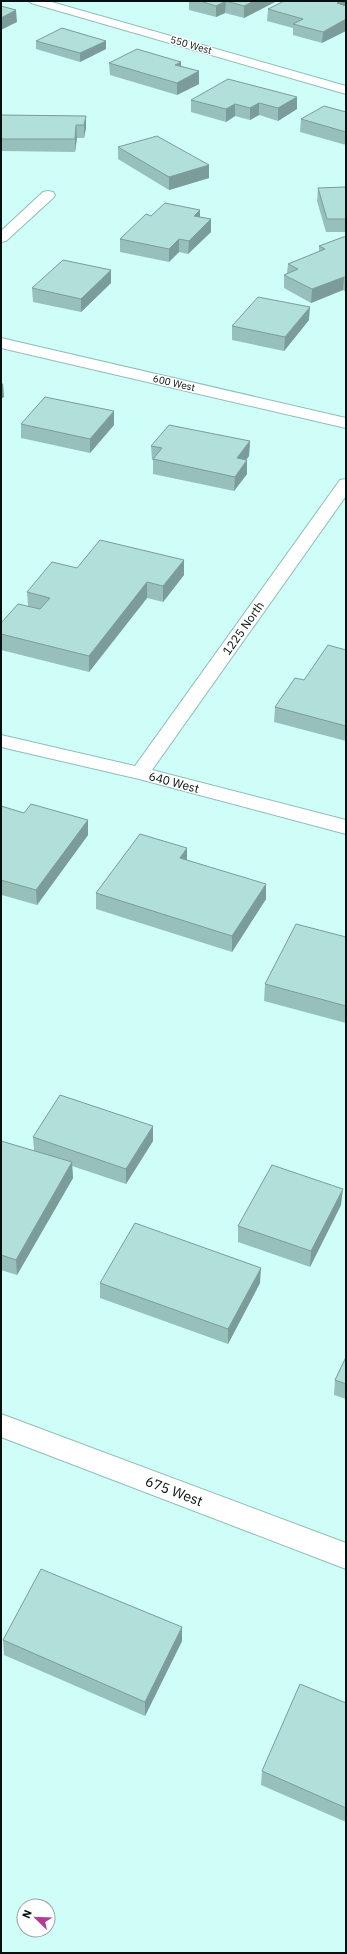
<svg xmlns="http://www.w3.org/2000/svg" width="347" height="1954" viewBox="0 0 347 1954" font-family="'IBM Plex Sans',sans-serif">
<style>
.lines{fill:none;stroke-linecap:round;stroke-linejoin:round}
.street-casing{stroke:#90bdb8;stroke-width:2}
.street{fill:#fff;fill-rule:evenodd}
.wall{fill:#98c0bb}
.shaded-wall{fill:#7c9c99}
.building{fill:#b1dfda;stroke:#7c9c99}
.labels{text-anchor:middle;dominant-baseline:central;stroke-width:3;stroke-linejoin:round;paint-order:stroke}
.far-street-label{font-size:10px;fill:#02110f;stroke:#fff}
.street-label{font-size:12px;fill:#02110f;stroke:#fff}
.near-street-label{font-size:14px;fill:#02110f;stroke:#fff}
</style>
<rect width="100%" height="100%" fill="#cffef8"/>
<g class="lines">
<defs>
<g id="street">
<path d="M29,1H48L346,86V94L31,3Z"/>
<path d="M48,191L53,192L55,195L53,198L6,241L1,242V231L43,192Z"/>
<path d="M1,338L346,418V428L1,348Z"/>
<path d="M346,479V496L152,770L346,820V834L139,779L1,747V735L135,766L340,480Z"/>
<path d="M1,1414L346,1543V1569L1,1437Z"/>
</g>
</defs>
<!-- street casing -->
<use href="#street" class="street-casing"/>
<!-- street -->
<use href="#street" class="street"/>
</g>
<!-- wall -->
<g class="wall">
<path d="M189,1H277L244,18L225,13L216,17L189,10Z"/>
<path d="M346,1L322,43L293,35V28L267,21L268,9Z"/>
<path d="M36,41L106,49L80,62L36,49Z"/>
<path d="M181,62V66L199,71V84L177,95L110,75L109,63Z"/>
<path d="M297,97V109L278,121L259,115L250,120L235,116L226,122L191,112V100Z"/>
<path d="M346,112V145L300,132L301,119Z"/>
<path d="M1,115L86,116V128L84,138H77L75,152L1,151Z"/>
<path d="M118,147L209,165V178L169,190L118,159Z"/>
<path d="M346,187V232H326L317,201L318,188Z"/>
<path d="M200,210V217L211,219V232L188,254L179,252L169,262L120,252V239L151,216Z"/>
<path d="M346,236V292L343,290L311,303L284,288V275L287,273L288,264L319,252V246Z"/>
<path d="M111,270V283L81,312L33,302L32,288Z"/>
<path d="M309,320L284,351L232,340V326Z"/>
<path d="M21,424L114,425L90,453L21,438Z"/>
<path d="M250,441L249,456L246,460L247,474L234,491L153,474V460H152L151,446Z"/>
<path d="M184,560V575L163,602L147,598L89,672L1,650V623L28,606L27,592L77,568Z"/>
<path d="M346,650V741L274,722L275,707L304,680Z"/>
<path d="M1,806L24,813L88,820V835L37,905L2,895L1,897Z"/>
<path d="M187,860L266,899L232,952L96,909V893Z"/>
<path d="M346,937V1023L264,1001L265,984Z"/>
<path d="M346,1028V1045H345Z"/>
<path d="M33,1137L153,1141L126,1184L72,1166L73,1178L17,1275L1,1270V1141L34,1151Z"/>
<path d="M341,1205L310,1267L238,1242V1226Z"/>
<path d="M100,1283H260L228,1344L100,1298Z"/>
<path d="M346,1357V1399L334,1395L335,1380Z"/>
<path d="M3,1640L182,1641L145,1716L4,1655Z"/>
<path d="M346,1703V1822L261,1785L262,1771Z"/>
</g>
<!-- shaded-wall -->
<g class="shaded-wall">
<path d="M226,1L225,13L216,17V6Z"/>
<path d="M254,1H277L244,18V6Z"/>
<path d="M342,1H346V10L337,3Z"/>
<path d="M16,10L17,22L1,30V18Z"/>
<path d="M346,19V31L322,43L323,32Z"/>
<path d="M106,41V49L80,62V53Z"/>
<path d="M181,62V74L175,65Z"/>
<path d="M199,71V84L177,95V83Z"/>
<path d="M297,97V109L278,121V108Z"/>
<path d="M259,103V115L250,120V108Z"/>
<path d="M235,104V116L226,122V109Z"/>
<path d="M86,116V128L84,138V125Z"/>
<path d="M76,125L77,138L75,152V139Z"/>
<path d="M209,165V178L169,190V177Z"/>
<path d="M200,210V223L194,216Z"/>
<path d="M211,219V232L188,254L189,241Z"/>
<path d="M179,239V252L169,262V249Z"/>
<path d="M111,270V283L81,312V299Z"/>
<path d="M344,277L343,290L311,303L312,289Z"/>
<path d="M310,307L309,320L284,351L285,337Z"/>
<path d="M3,383L4,397L1,399V385Z"/>
<path d="M114,411V425L90,453V439Z"/>
<path d="M250,441L249,456L237,472V458Z"/>
<path d="M247,460V474L234,491L235,477Z"/>
<path d="M184,560V575L163,602V586Z"/>
<path d="M147,582V598L89,672V656Z"/>
<path d="M88,820V835L37,905L36,890Z"/>
<path d="M187,848V864L180,858Z"/>
<path d="M1,880L2,895L1,897Z"/>
<path d="M266,884V899L232,952V936Z"/>
<path d="M153,1126V1141L126,1184V1169Z"/>
<path d="M72,1162L73,1178L17,1275L16,1260Z"/>
<path d="M343,1189L341,1205L310,1267L311,1251Z"/>
<path d="M261,1268L260,1283L228,1344V1329Z"/>
<path d="M182,1627V1641L145,1716V1702Z"/>
</g>
<!-- building -->
<g class="building">
<path d="M200,1H226L216,6Z"/>
<path d="M226,1H254L244,6Z"/>
<path d="M284,1H342L337,3L346,6V19L323,32L293,24L303,19L268,9Z"/>
<path d="M1,6L16,10L1,18Z"/>
<path d="M62,28L106,41L80,53L36,41Z"/>
<path d="M137,49L181,62L175,65L199,71L177,83L109,63Z"/>
<path d="M228,79L297,97L278,108L259,103L250,108L235,104L226,109L191,100Z"/>
<path d="M324,106L346,112V132L301,119Z"/>
<path d="M1,115L86,116L84,125H76L75,139H1Z"/>
<path d="M157,136L209,165L169,177L118,147Z"/>
<path d="M346,187V219H327L318,188Z"/>
<path d="M165,203L200,210L194,216L211,219L189,241L179,239L169,249L120,239L146,214L151,216Z"/>
<path d="M346,236V278L344,277L312,289L284,275L298,269L288,264L325,249L319,246Z"/>
<path d="M63,260L111,270L81,299L32,288Z"/>
<path d="M258,297L310,307L285,337L232,326Z"/>
<path d="M45,397L114,411L90,439L21,424Z"/>
<path d="M169,425L250,441L237,458L247,460L235,477L153,459L162,448L151,446Z"/>
<path d="M100,540L184,560L163,586L147,582L89,656L1,634V623L18,604L40,609L50,598L27,592L52,562L77,568Z"/>
<path d="M328,645L346,650V726L275,707L295,678L304,680Z"/>
<path d="M31,804L88,820L36,890L1,880V806L24,813Z"/>
<path d="M140,834L187,848L180,858L266,884L232,936L96,893Z"/>
<path d="M296,924L346,937V1006L265,984Z"/>
<path d="M60,1095L153,1126L126,1169L33,1137Z"/>
<path d="M1,1141L72,1162L16,1260L1,1255Z"/>
<path d="M272,1165L343,1189L311,1251L238,1226Z"/>
<path d="M135,1223L261,1268L228,1329L100,1283Z"/>
<path d="M346,1357V1384L335,1380Z"/>
<path d="M41,1569L182,1627L145,1702L3,1640Z"/>
<path d="M300,1684L346,1703V1808L262,1771Z"/>
</g>
<g class="labels">
<!-- far-street labels -->
<g class="far-street-label">
<text transform="translate(191 45) rotate(16)">550 West</text>
<text transform="translate(174 383) rotate(13)">600 West</text>
</g>
<!-- street labels -->
<g class="street-label">
<text transform="translate(243 628) rotate(-55)">1225 North</text>
<text transform="translate(174 782) rotate(15)">640 West</text>
</g>
<!-- near-street labels -->
<g class="near-street-label">
<text transform="translate(174 1491) rotate(21)">675 West</text>
</g>
</g>
<!-- border -->
<rect width="347" height="1954" fill="none" stroke="#02110f" stroke-width="4"/>
<!-- north arrow -->
<g transform="translate(36 1918) rotate(293)"><circle r="19" fill="#ffffff" stroke="#9aa09f"/>
<path d="M0-3L7 15L0 10L-7 15Z" fill="#b03c95"/>
<text y="-6" font-size="11" font-weight="bold" text-anchor="middle" fill="#02110f">N</text>
</g>
</svg>
